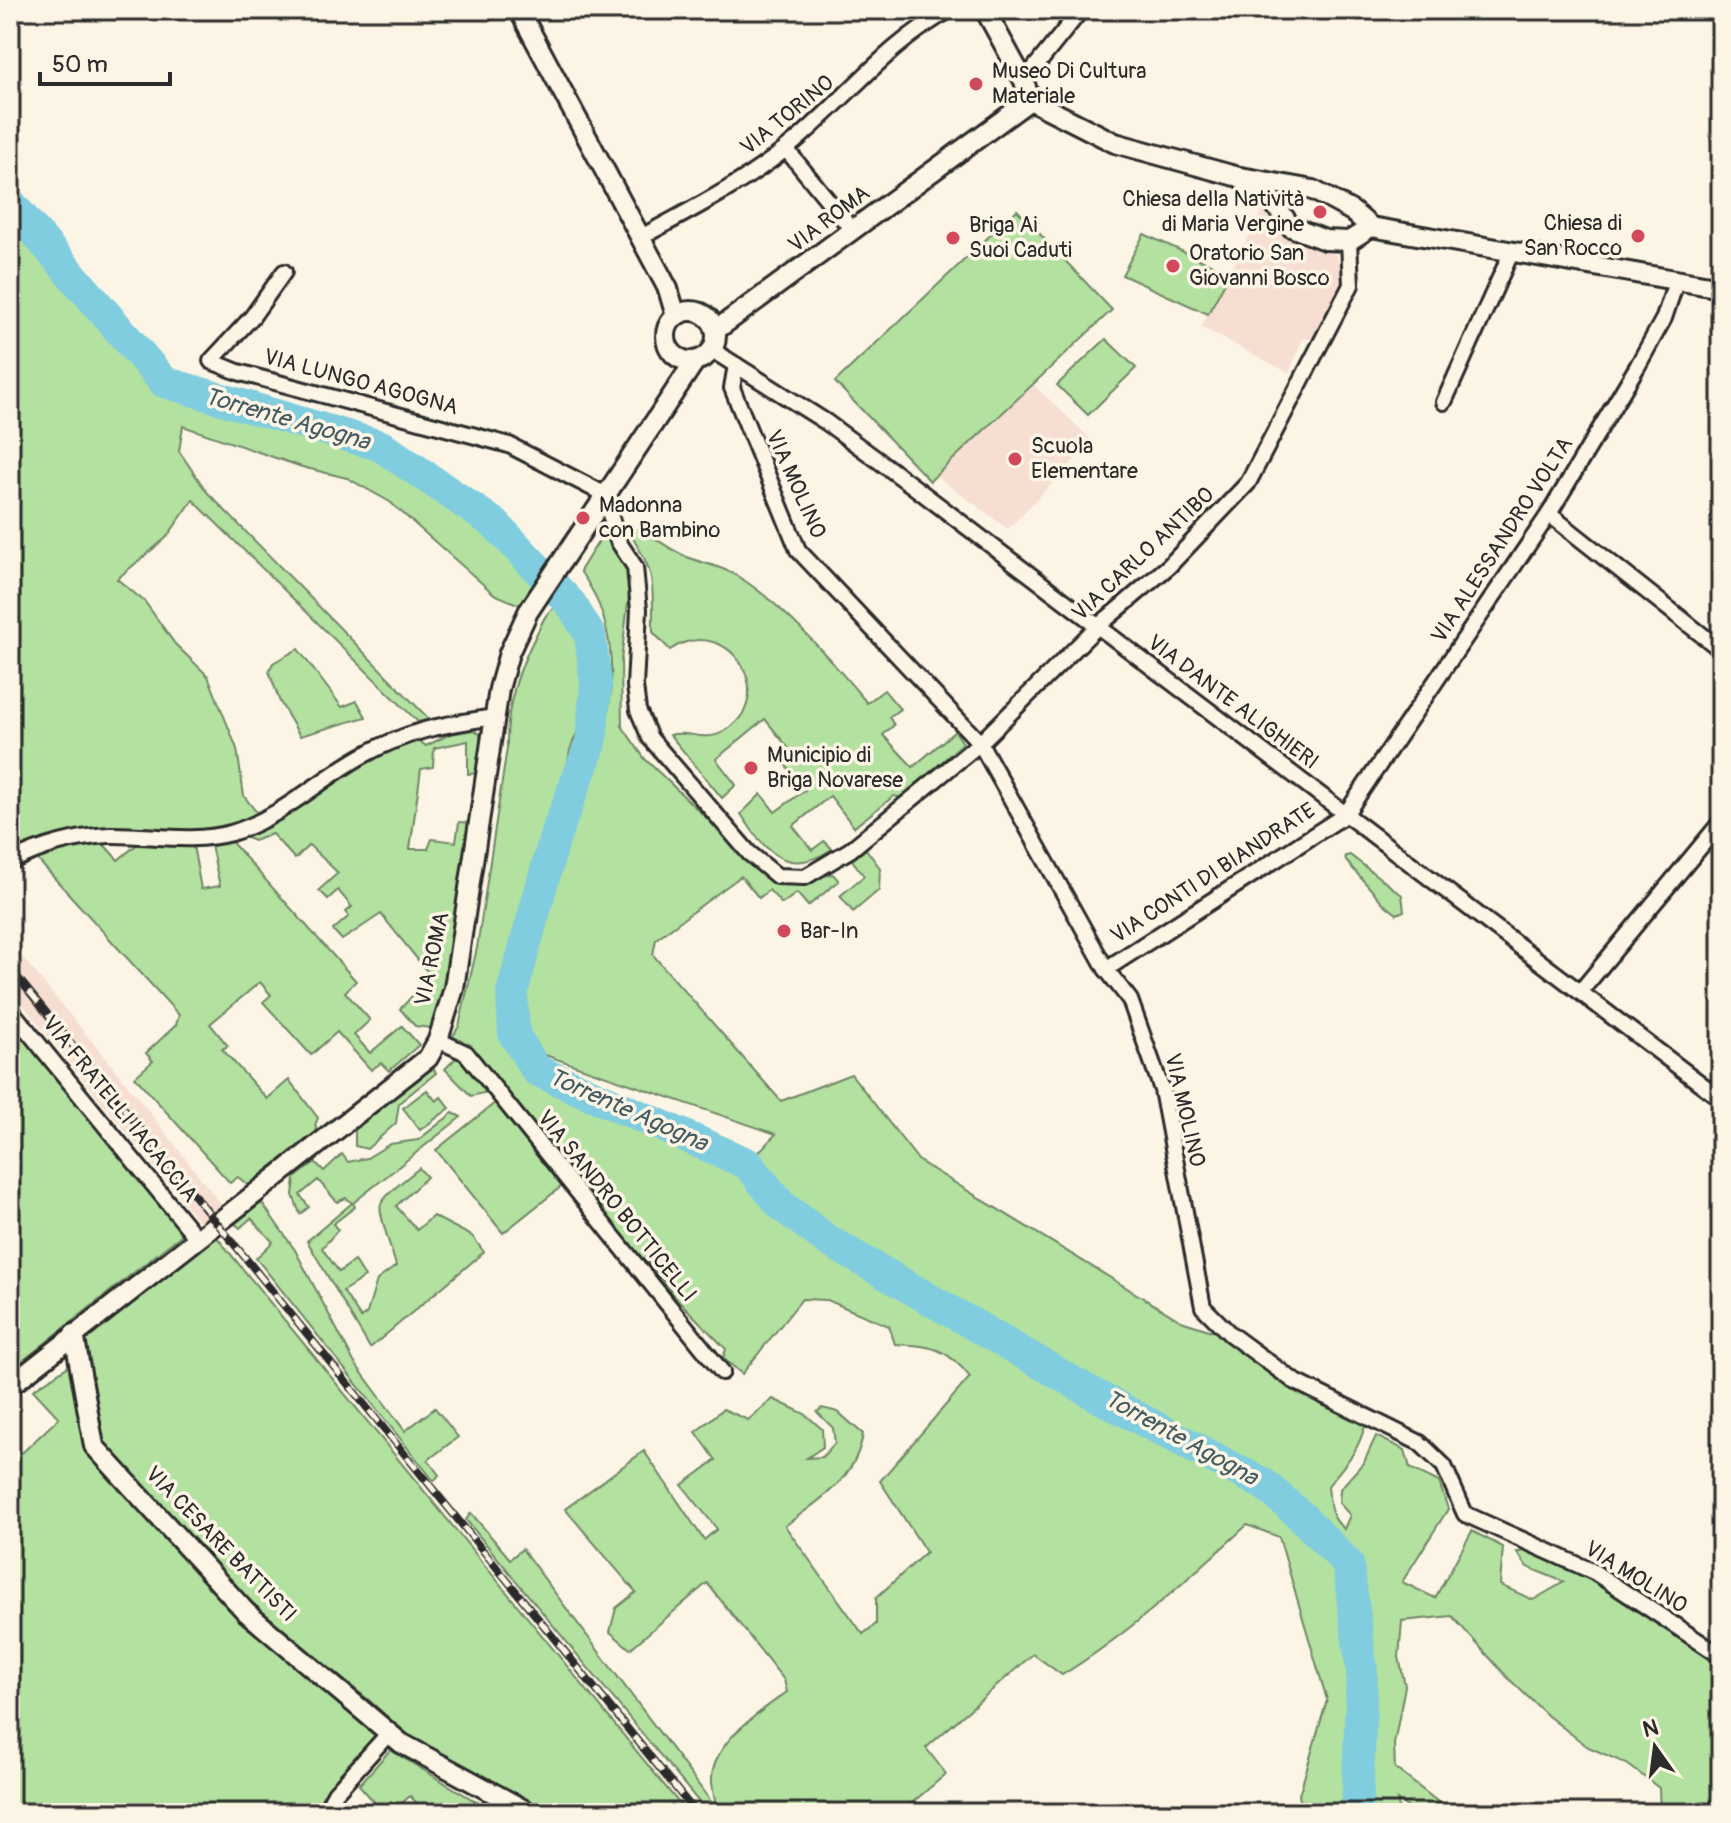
<svg xmlns="http://www.w3.org/2000/svg" width="1731" height="1823" viewBox="0 0 1731 1823" font-family="Pangolin,sans-serif">
<style>
.built{fill:#f6dfd2}
.green{fill:#b3e1a0;stroke:#6f8666;stroke-width:2}
.lines{fill:none;stroke-linecap:round;stroke-linejoin:round}
.river{stroke:#80cddf;stroke-width:32}
.minor-casing{stroke:#2b2b2b;stroke-width:20}
.tertiary-casing{stroke:#2b2b2b;stroke-width:24}
.minor{stroke:#fcf5e5;stroke-width:14}
.tertiary{stroke:#fcf5e5;stroke-width:18}
.rail-casing{stroke:#2b2b2b;stroke-width:8}
.rail{stroke:#fcf5e5;stroke-width:5;stroke-dasharray:15;stroke-linecap:butt}
.poi-dot{fill:#d1495b;stroke:#fcf5e5;stroke-width:3}
.labels{text-anchor:middle;dominant-baseline:central;stroke-width:7;stroke-linejoin:round;paint-order:stroke}
.poi-label{font-size:22px;fill:#2b2b2b;stroke:#fcf5e5;text-anchor:start}
.street-label{font-size:22px;fill:#2b2b2b;stroke:#fcf5e5}
.water-label{font-size:24px;font-style:italic;fill:#445c61;stroke:#fcf5e5}
</style>
<rect width="100%" height="100%" fill="#fcf5e5"/>
<filter id="ink" filterUnits="userSpaceOnUse"><feTurbulence type="fractalNoise" baseFrequency=".0125" numOctaves="2"/><feDisplacementMap in="SourceGraphic" scale="16" xChannelSelector="R" yChannelSelector="G"/><feConvolveMatrix kernelMatrix="1 2 1 2 8 2 1 2 1" color-interpolation-filters="sRGB"/></filter>
<g filter="url(#ink)">
<!-- built -->
<g class="built">
<path d="M1266,203L1286,231L1335,254L1344,268V278L1315,339H1303L1289,373L1201,327Z"/>
<path d="M1033,384L1093,441L1008,529L936,476Z"/>
<path d="M10,942L145,1106L223,1207L201,1224L10,989Z"/>
</g>
<!-- green -->
<g class="green">
<path d="M10,210L162,385L376,456L544,573L522,606L494,594L390,502L347,478L302,467L183,426L179,451L207,492L429,719L418,722L193,500L166,538L117,579L145,602L175,644L208,676L237,749L244,796L257,813L232,830L210,833L91,831L45,840L10,855Z"/>
<path d="M1017,210L1112,310L930,481L835,382Z"/>
<path d="M1144,234L1230,273L1208,314L1122,275Z"/>
<path d="M1106,339L1136,368L1088,415L1057,385Z"/>
<path d="M639,528C654,537 670,550 687,557C704,564 722,566 739,577C785,606 832,661 867,703L884,690L900,709L889,717L894,725L883,735L913,767L955,731L963,743L901,798L894,796L854,827L830,796L793,826L812,850L824,841L832,849C787,879 765,851 741,814L761,794L775,812L805,790L785,764L794,755L765,719L716,759L736,785L722,798L670,735C687,729 704,743 723,732C783,698 728,611 670,650L653,632C652,587 658,577 632,537Z"/>
<path d="M605,531L627,562L631,578L621,661L622,726L645,759L766,875L804,880L833,874L839,881L808,906L797,893L782,904L769,890L759,898L741,876L656,939L653,955L781,1101L851,1074L919,1161L1181,1321L1228,1336L1366,1423C1356,1457 1347,1460 1328,1486C1330,1504 1329,1516 1344,1529L1350,1515L1339,1503L1340,1489L1364,1462L1376,1436L1405,1450L1410,1468L1439,1482L1448,1509L1402,1582L1435,1598L1472,1531L1503,1547L1500,1585L1533,1600L1564,1582L1527,1567L1517,1552L1531,1551L1605,1587L1721,1662V1793L1706,1813H1660L1659,1788L1627,1764L1588,1747L1548,1716L1508,1678L1452,1616L1402,1621L1399,1657L1405,1686L1394,1744L1395,1768L1438,1802L1445,1813H1416L1397,1800L1400,1813H1366L1374,1670L1361,1589L1351,1563L1268,1482L829,1237L785,1203L750,1161L776,1134L536,1052C531,1041 519,1025 519,1013C518,977 547,878 561,842C568,821 582,802 590,781C615,713 625,632 580,571Z"/>
<path d="M555,607L573,631L587,677L588,705L570,750L560,812L509,994L512,1036L534,1071L745,1167L780,1207L826,1241L1099,1399L1265,1488L1300,1518L1347,1566L1360,1672L1355,1813H1303L1299,1795L1327,1700L1279,1537L1247,1525C1188,1579 1130,1633 1062,1675L1033,1654L926,1748L946,1774L900,1813H708L466,1520L471,1513L510,1559L522,1549L716,1808C715,1798 711,1786 712,1776C716,1739 760,1712 787,1692L784,1680L707,1583L630,1649L610,1632L616,1608L636,1592L565,1509L644,1451L704,1540L717,1529L682,1485L716,1460L696,1432L723,1409L748,1420L773,1399L805,1414L822,1429L823,1447L807,1458L822,1457L835,1443L833,1428L817,1412L822,1408L838,1412L863,1434C855,1481 821,1498 785,1526L863,1634L876,1624V1598L926,1552L880,1481L970,1377C946,1347 932,1346 895,1344L889,1326L827,1300L802,1299L742,1374L723,1358L726,1349L676,1298L648,1262L641,1264L586,1195L588,1190L535,1126L531,1128L468,1046L452,1038L459,1026L477,948L507,748C506,705 518,670 537,633C543,622 544,614 555,607Z"/>
<path d="M298,649L342,707L357,701L366,717L300,736L280,702L269,671L273,663Z"/>
<path d="M474,730L480,734V773L468,774V741L434,748L433,767L421,769L410,849H428L432,839L456,842L459,822L476,823L440,1019L431,1028L415,1026L400,1009L431,976L381,914L342,940L333,930L349,916L346,912L352,907L338,890L328,899L319,890L338,873L309,845L295,859L272,834L254,841L246,838L257,828L258,822L412,735L426,746L450,734Z"/>
<path d="M99,839L118,860L140,842L193,845L201,889L220,886L210,841L229,839L356,981L345,992L370,1020L354,1035L370,1053L402,1026L419,1045L389,1071L381,1063L371,1070L337,1032L311,1055L263,1002L271,995L260,982L210,1024L228,1046L222,1049L267,1099L289,1080L318,1118L315,1125L318,1133L249,1186L238,1177L230,1183L135,1077L153,1061L146,1053L176,1025L179,1015L36,858L42,851Z"/>
<path d="M866,849L880,868L879,890L853,912L840,896L864,876L852,860Z"/>
<path d="M1350,855L1402,895L1404,911L1397,914L1384,904L1346,861L1345,856Z"/>
<path d="M10,1023L185,1232L15,1367L10,1361Z"/>
<path d="M458,1056H464L492,1091L471,1096L445,1069Z"/>
<path d="M432,1066L436,1073L399,1103L396,1123L367,1149L355,1146V1130Z"/>
<path d="M427,1090L436,1101L441,1097L450,1108L420,1130L403,1108Z"/>
<path d="M495,1103L562,1186L503,1233L436,1150Z"/>
<path d="M453,1113L461,1117L353,1203L355,1207L333,1224L338,1230L322,1248L339,1272L354,1261L365,1277L343,1291L361,1318L367,1313L377,1280L396,1266C393,1253 377,1211 381,1204C388,1191 408,1178 419,1168L427,1177L396,1206L417,1230L433,1216L472,1236L484,1252L370,1348L307,1241L352,1203L346,1198L337,1202L318,1180L300,1195L309,1207L300,1214L293,1195L295,1178L315,1162L324,1171L342,1154L348,1162L367,1158L390,1144L418,1140Z"/>
<path d="M262,1203L295,1250L354,1362L405,1431L435,1408L458,1437L428,1460L439,1475L434,1481L256,1258L273,1242L251,1218L240,1228L234,1223Z"/>
<path d="M211,1230L687,1813H542L407,1735L370,1701L250,1606L104,1444L81,1334Z"/>
<path d="M79,1359L94,1446L246,1612L389,1733L324,1813H10V1454L23,1452L59,1418L33,1390Z"/>
<path d="M390,1750L495,1813H426L410,1796L391,1813H384L359,1785Z"/>
</g>
<g class="lines">
<!-- river -->
<path class="river" d="M10,203L164,382L381,446L495,524L571,604L590,635L596,683L591,743L555,837L512,993L514,1034L536,1070L748,1164L781,1205L827,1240L1099,1397L1265,1485L1302,1517L1348,1564L1362,1671L1357,1813"/>
<defs>
<g id="minor">
<path d="M1024,81L1081,10"/>
<path d="M786,149L853,231"/>
<path d="M641,237C691,210 742,184 787,148C842,104 887,43 950,10"/>
<path d="M284,272L252,317L211,361L238,372L509,445L604,494L618,541L635,567L639,610L635,686L638,710L650,738L749,853L777,876L805,877L850,850L980,743L1097,627L1169,566L1248,483L1351,285L1349,241"/>
<path d="M712,350L826,422L913,486L1721,1099"/>
<path d="M736,365L732,388L798,550L980,743L1106,969L1130,1000L1162,1090L1203,1307L1230,1334L1294,1381L1420,1443L1444,1466L1465,1514L1594,1572L1721,1656"/>
<path d="M1444,402L1512,251"/>
<path d="M1549,514L1721,650"/>
<path d="M10,862C42,846 73,837 109,835C150,834 190,844 231,833C279,819 319,780 362,756C408,730 445,724 496,717"/>
<path d="M1106,969L1345,815L1549,514L1637,367L1664,318L1677,279"/>
<path d="M1580,992L1721,822"/>
<path d="M10,1009L196,1237"/>
<path d="M438,1040L466,1053L722,1372"/>
<path d="M324,1813L335,1793L389,1733"/>
<path d="M1714,1813L1721,1804"/>
</g>
<g id="tertiary">
<path d="M519,10L668,289L676,316"/>
<path d="M985,10L1024,81L1030,100"/>
<path d="M1030,100L1115,143L1235,176L1313,190L1352,211L1371,227L1721,288"/>
<path d="M1244,181L1268,195L1291,227L1325,240L1349,241L1371,227"/>
<circle cx="691" cy="336" r="25"/>
<path d="M716,330L1030,100"/>
<path d="M74,1334L94,1446L246,1612L401,1743L530,1813"/>
<path d="M10,1386L428,1058L438,1040L454,988L499,689L509,653L528,612L695,361"/>
</g>
</defs>
<!-- minor casing -->
<use href="#minor" class="minor-casing"/>
<!-- tertiary casing -->
<use href="#tertiary" class="tertiary-casing"/>
<!-- minor -->
<use href="#minor" class="minor"/>
<!-- tertiary -->
<use href="#tertiary" class="tertiary"/>
<defs>
<path id="rail" d="M10,968L696,1813"/>
</defs>
<!-- rail casing -->
<use href="#rail" class="rail-casing"/>
<!-- rail -->
<use href="#rail" class="rail"/>
</g>
</g>
<!-- markers -->
<g class="poi-dot">
<circle cx="976" cy="84" r="8"/>
<circle cx="1320" cy="212" r="8"/>
<circle cx="1638" cy="236" r="8"/>
<circle cx="953" cy="238" r="8"/>
<circle cx="1173" cy="266" r="8"/>
<circle cx="1015" cy="459" r="8"/>
<circle cx="583" cy="518" r="8"/>
<circle cx="751" cy="768" r="8"/>
<circle cx="784" cy="931" r="8"/>
</g>
<g class="labels">
<!-- poi labels -->
<g class="poi-label">
<text x="992" y="71">Museo Di Cultura<tspan x="992" dy="25">Materiale</tspan></text>
<text x="1304" y="199" text-anchor="end">Chiesa della Natività<tspan x="1304" dy="25">di Maria Vergine</tspan></text>
<text x="1622" y="223" text-anchor="end">Chiesa di<tspan x="1622" dy="25">San Rocco</tspan></text>
<text x="969" y="225">Briga Ai<tspan x="969" dy="25">Suoi Caduti</tspan></text>
<text x="1189" y="253">Oratorio San<tspan x="1189" dy="25">Giovanni Bosco</tspan></text>
<text x="1031" y="446">Scuola<tspan x="1031" dy="25">Elementare</tspan></text>
<text x="599" y="505">Madonna<tspan x="599" dy="25">con Bambino</tspan></text>
<text x="767" y="755">Municipio di<tspan x="767" dy="25">Briga Novarese</tspan></text>
<text x="800" y="931">Bar-In</text>
</g>
<!-- street labels -->
<g class="street-label">
<text transform="translate(787 115) rotate(-39)">VIA TORINO</text>
<text transform="translate(829 219) rotate(-37)">VIA ROMA</text>
<text transform="translate(361 382) rotate(15)">VIA LUNGO AGOGNA</text>
<text transform="translate(796 484) rotate(66)">VIA MOLINO</text>
<text transform="translate(1502 540) rotate(-57)">VIA ALESSANDRO VOLTA</text>
<text transform="translate(1143 554) rotate(-43)">VIA CARLO ANTIBO</text>
<text transform="translate(1233 702) rotate(37)">VIA DANTE ALIGHIERI</text>
<text transform="translate(1213 873) rotate(-33)">VIA CONTI DI BIANDRATE</text>
<text transform="translate(432 959) rotate(-78)">VIA ROMA</text>
<text transform="translate(120 1109) rotate(51)">VIA FRATELLI IACACCIA</text>
<text transform="translate(1185 1110) rotate(77)">VIA MOLINO</text>
<text transform="translate(617 1206) rotate(51)">VIA SANDRO BOTTICELLI</text>
<text transform="translate(221 1544) rotate(46)">VIA CESARE BATTISTI</text>
<text transform="translate(1636 1577) rotate(32)">VIA MOLINO</text>
</g>
<!-- water labels -->
<g class="water-label">
<text transform="translate(287 419) rotate(16)">Torrente Agogna</text>
<text transform="translate(628 1110) rotate(24)">Torrente Agogna</text>
<text transform="translate(1181 1438) rotate(29)">Torrente Agogna</text>
</g>
</g>
<!-- margin -->
<rect width="1731" height="1823" fill="none" stroke="#fcf5e5" stroke-width="40"/>
<rect x="20" y="20" width="1691" height="1783" fill="none" stroke="#2b2b2b" stroke-width="3" filter="url(#ink)"/>
<!-- north arrow -->
<g transform="translate(1655 1747) rotate(346)" stroke="#fcf5e5" stroke-width="6" paint-order="stroke">
<path d="M0-6L14 30L0 20L-14 30Z" fill="#2b2b2b"/>
<text y="-12" font-size="22" font-weight="bold" text-anchor="middle" fill="#2b2b2b">N</text>
</g>
<!-- scale -->
<path d="M40 72v12h130v-12" fill="none" stroke="#2b2b2b" stroke-width="4"/>
<text x="52" y="72" font-size="24" fill="#2b2b2b" stroke="#fcf5e5" stroke-width="6" paint-order="stroke">50 m</text>
</svg>
